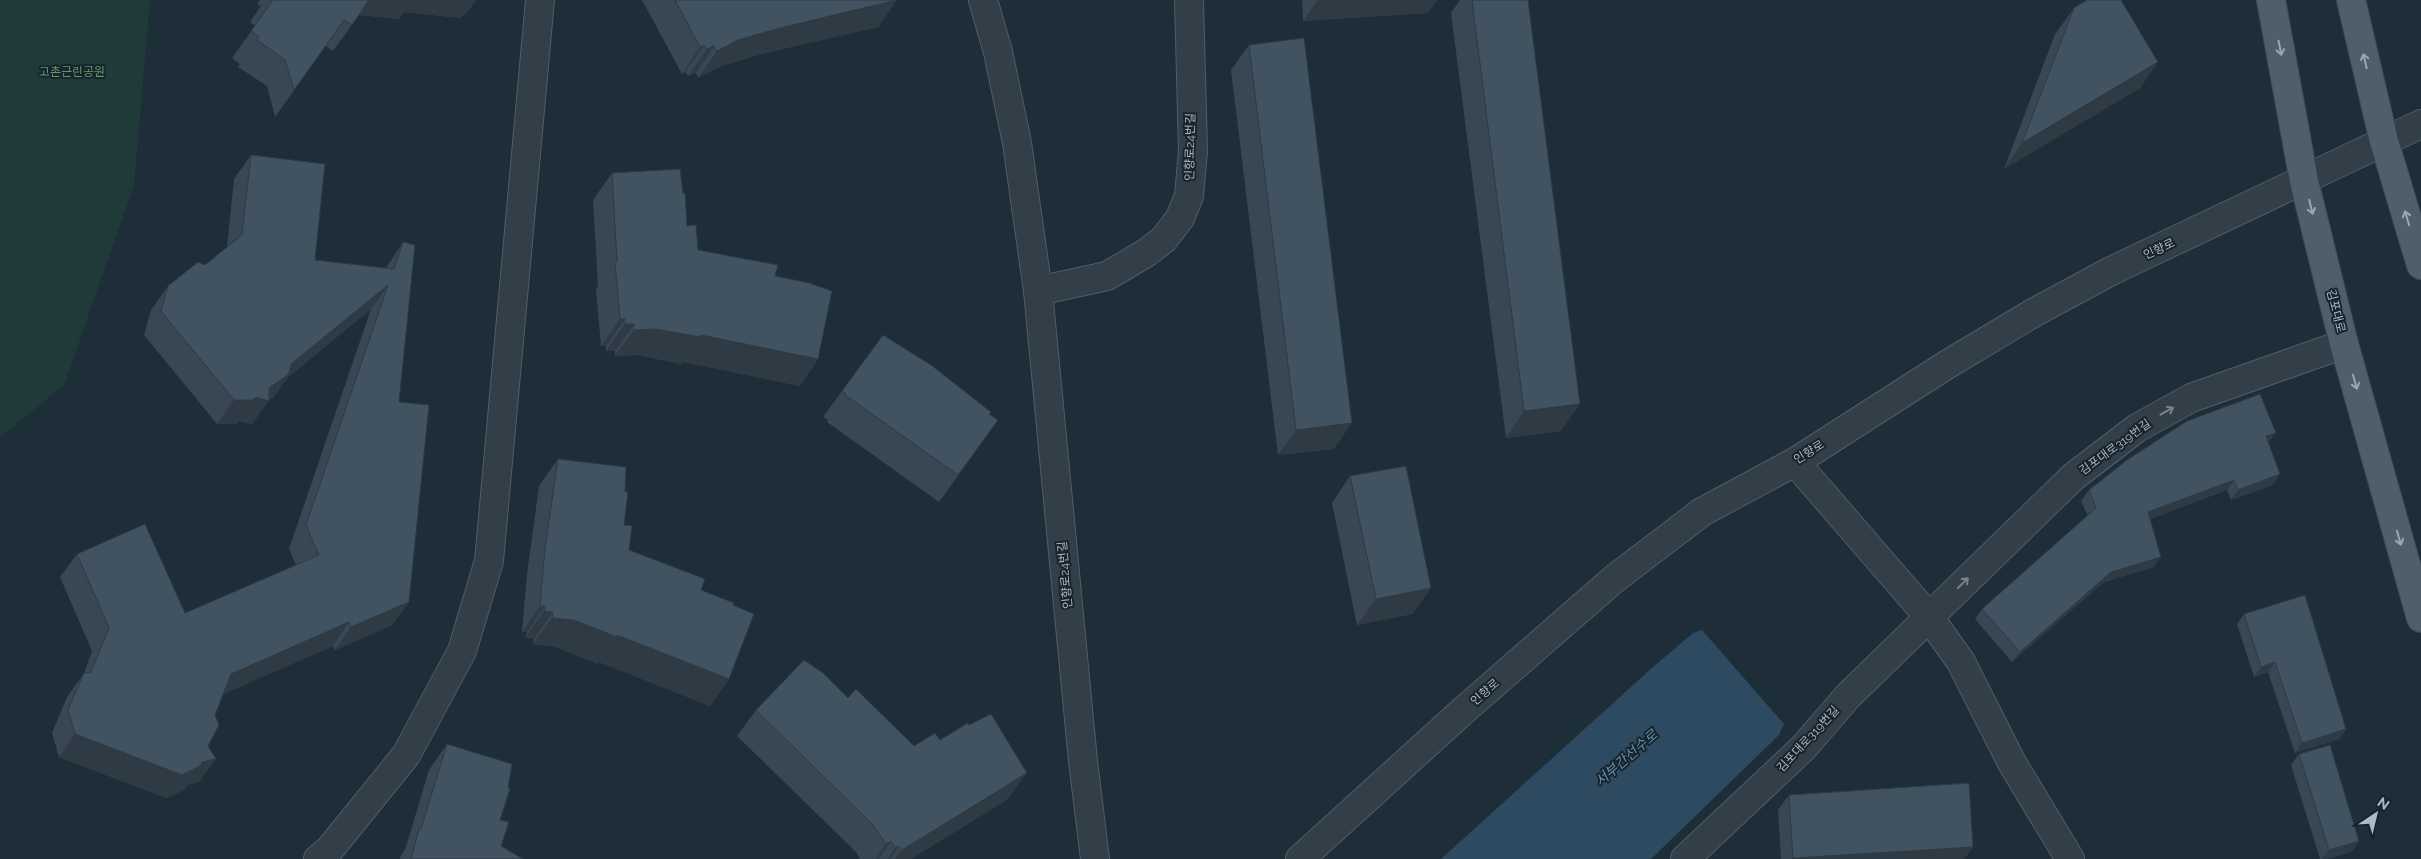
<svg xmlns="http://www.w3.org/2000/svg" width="2421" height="859" viewBox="0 0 2421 859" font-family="Raleway,'Noto Sans KR',sans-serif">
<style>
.green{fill:#203a39}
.water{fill:#2e4a60}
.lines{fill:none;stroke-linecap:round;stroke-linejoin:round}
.minor-casing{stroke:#4f5d67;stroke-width:30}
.major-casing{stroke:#3e4b56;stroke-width:30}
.minor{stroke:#323f49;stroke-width:28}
.major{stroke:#4f5e6a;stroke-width:28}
.wall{fill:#384753}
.shaded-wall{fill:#2e3a44}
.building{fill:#415361;stroke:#2e3a44}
.oneway{stroke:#99a8b4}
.oneway2{stroke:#75838e}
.labels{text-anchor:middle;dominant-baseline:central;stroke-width:4;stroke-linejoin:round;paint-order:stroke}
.park-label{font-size:12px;fill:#629966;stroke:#17242e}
.street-label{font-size:12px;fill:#acbac6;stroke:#17242e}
.water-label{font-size:14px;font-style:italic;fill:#6991ad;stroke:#17242e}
</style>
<rect width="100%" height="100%" fill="#1e2e39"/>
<!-- green -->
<path class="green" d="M0,0H150L134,185L64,385L0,437Z"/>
<!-- water -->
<path class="water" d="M1702,630L1784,724L1779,735L1651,859H1441L1653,667L1693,633Z"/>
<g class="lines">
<defs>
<g id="minor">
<path d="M983,0L998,52L1017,143L1038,291L1083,761L1095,859"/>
<path d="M1038,291L1107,276L1146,253L1164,239L1180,218L1189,196L1193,151L1189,0"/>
<path d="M1795,462L1929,617L1961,662L2012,763L2070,859"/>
<path d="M318,859L330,849L406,755L462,651L489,561L540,0"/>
<path d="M1300,859L1464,710L1614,579L1702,512L1795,462L1948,364L2035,312L2111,271L2421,124"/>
<path d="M1685,859L1803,748L1848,696L2073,477L2137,428L2191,398L2344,344"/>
</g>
<g id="major">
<path d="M2271,0L2304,181L2344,344L2421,618"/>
<path d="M2351,0L2384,141L2421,265"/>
</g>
</defs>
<!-- minor casing -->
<use href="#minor" class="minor-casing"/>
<!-- major casing -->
<use href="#major" class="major-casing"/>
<!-- minor -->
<use href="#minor" class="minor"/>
<!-- major -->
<use href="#major" class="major"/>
</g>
<!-- wall -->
<g class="wall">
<path d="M260,0H476L466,14H464L461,18L404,12L399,19L359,15L333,51L326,46L275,117L267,86L238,67L240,64L232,58L255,26L250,22L261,6L257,4Z"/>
<path d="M642,0H897L878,27L761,54L719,67L698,78L696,73L688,76L685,72L682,74Z"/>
<path d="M1302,0H1437L1428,13L1303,21Z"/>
<path d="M1460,0H1528L1561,431L1506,438L1451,13Z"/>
<path d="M2074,8L2158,62L2140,88L2004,169L2055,34Z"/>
<path d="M1249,45L1334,449L1278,455L1231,70Z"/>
<path d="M251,155L315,260L386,268L403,242L399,402L409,602L392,625L335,650L333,646L223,694L215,715L199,782L187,785L184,790L166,798L59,757L52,733L67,697L84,673L92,651L60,577L77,554L185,613L296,565L289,549L371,309L287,378L273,398L269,400L252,424L239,421L236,424H217L144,335L151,310L168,286L205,265L227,247L234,179Z"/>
<path d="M612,173L687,226L698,250L775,276L818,359L800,386L683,362L682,364L637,355L615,356V351H606V346H601L596,289L598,286L593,200Z"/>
<path d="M842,391L991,412L989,415L979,447L939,502L827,422L828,420L823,417Z"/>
<path d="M2268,443L2273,485L2231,500L2227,490L2150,519L2154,567L2104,582L2012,662L1975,619L1982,609L2088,516L2081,501L2089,490Z"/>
<path d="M558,459L624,525L629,550L701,590L733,605L729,679L710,706L599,662L598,664L555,647L533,644L534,639L525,638L527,632H522L527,574L539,486Z"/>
<path d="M1350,476L1431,588L1412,614L1357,625L1332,503Z"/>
<path d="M2244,614L2340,739L2295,753L2268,672L2254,677L2237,624Z"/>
<path d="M848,698L914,746L940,740L1008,799L911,859H860L856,852L737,736L756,710Z"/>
<path d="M447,744L500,820L501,846L523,859H400L401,855L405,850L429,770Z"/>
<path d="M2299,754L2359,841L2351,852L2328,859H2320L2291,765Z"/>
<path d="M1789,795L1973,847L1964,859H1781L1778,810Z"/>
</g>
<!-- shaded-wall -->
<g class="shaded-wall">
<path d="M369,0H476L466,14H464L461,18L404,12L399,19L359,15Z"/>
<path d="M897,0L878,27L761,54L719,67L698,78L717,51L738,40L780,28Z"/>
<path d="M1318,0H1437L1428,13L1303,21Z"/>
<path d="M704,45L685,72L682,74L700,47Z"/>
<path d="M714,46L696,73L688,76L707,49Z"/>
<path d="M2158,62L2140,88L2004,169L2022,143Z"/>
<path d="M388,285L371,309L287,378L273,398L269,400L252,424L239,421L236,424H217L234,400L269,388L291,364Z"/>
<path d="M620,319H625L606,346H601Z"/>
<path d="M625,324H634L615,351H606Z"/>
<path d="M655,329L701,335L818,359L800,386L683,362L682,364L637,355L615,356L634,330Z"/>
<path d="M1580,404L1561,431L1506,438L1524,411Z"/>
<path d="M998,420L979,447L939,502L958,475Z"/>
<path d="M1352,423L1334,449L1278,455L1296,430Z"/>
<path d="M2276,433L2268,443L2266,436Z"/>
<path d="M2280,474L2273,485L2231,500L2238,490Z"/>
<path d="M2234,480L2227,490L2140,523L2148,512Z"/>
<path d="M2161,557L2154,567L2104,582L2012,662L2020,652L2111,572Z"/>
<path d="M1431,588L1412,614L1357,625L1376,599Z"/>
<path d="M409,602L392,625L335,650L351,627Z"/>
<path d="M540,606H545L527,632H522Z"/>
<path d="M544,611L553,612L534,639L525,638Z"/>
<path d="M552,618L574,620L617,635L729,679L710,706L599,662L598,664L555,647L533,644Z"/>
<path d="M349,622L333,646L215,698L231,674Z"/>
<path d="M2275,662L2268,672L2254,677L2261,667Z"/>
<path d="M2346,729L2340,739L2295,753L2302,743Z"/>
<path d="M75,734L202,762L216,759L199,782L187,785L184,790L166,798L59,757Z"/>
<path d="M1027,773L1008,799L911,859H895L902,850Z"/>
<path d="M891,841L878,859H876L886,844Z"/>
<path d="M2359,841L2351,852L2328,859H2322L2329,850Z"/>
<path d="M899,846L890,859H888L895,848Z"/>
<path d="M1973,847L1964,859H1792L1793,858Z"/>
</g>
<!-- building -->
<g class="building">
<path d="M273,0H369L352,25L344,20L294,90L285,60L257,40L259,37L251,31Z"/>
<path d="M675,0H897L780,28L738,40L717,51L714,46L707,49L704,45L700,47Z"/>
<path d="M1472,0H1528L1580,404L1524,411Z"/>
<path d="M2087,0H2121L2158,62L2022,143L2074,8Z"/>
<path d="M1304,38L1352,423L1296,430L1249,45Z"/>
<path d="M251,155L325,164L315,260L394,269L403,242L415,245L399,402L429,405L409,602L351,627L349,622L231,674L215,715L219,725L208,746L216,759L202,762L200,766L182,775L75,734L68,710L84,673L91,672L109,628L77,554L145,524L185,613L319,555L306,525L388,285L291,364L289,374L269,388V401L256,397L253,400H234L161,311L168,286L198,262L205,265L242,235Z"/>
<path d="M680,169L683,193H685L687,226L696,225L698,250L778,265L775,276L809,283L832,291L818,359L701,335L700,337L655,329L634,330V324H625V319H620L615,262H617L612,173Z"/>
<path d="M883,335L931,365L991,412L989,414L998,420L958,475L845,395L846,394L842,391Z"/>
<path d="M2260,394L2276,433L2266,436L2280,474L2238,490L2234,480L2148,512L2161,557L2111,572L2020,652L1982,609L2096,508L2089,490L2127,460L2187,421Z"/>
<path d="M558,459L626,467L625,492H628L624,525L632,526L629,550L705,579L701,590L734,603L733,605L754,614L729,679L617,635V637L574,620L552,618L553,612L544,611L545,606H540L545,548Z"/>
<path d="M1406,466L1431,588L1376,599L1350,476Z"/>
<path d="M2305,595L2346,729L2302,743L2275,662L2261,667L2244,614Z"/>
<path d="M804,660L823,673L848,698L856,689L914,746L935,733L940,740L968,723L969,725L991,714L1027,773L902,850L899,846L895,848L891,841L886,844L874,826L756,710Z"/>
<path d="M447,744L512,764L508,788L510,789L500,820L509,822L501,846L523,859H411L419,829H421Z"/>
<path d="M2330,745L2359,841L2329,850L2299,754Z"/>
<path d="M1969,783L1973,847L1793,858L1789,795Z"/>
</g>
<!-- one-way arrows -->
<defs><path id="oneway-shaft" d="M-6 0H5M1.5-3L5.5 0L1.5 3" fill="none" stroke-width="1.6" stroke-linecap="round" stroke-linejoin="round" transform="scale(1.25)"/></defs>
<g class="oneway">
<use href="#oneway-shaft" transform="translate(2280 48) rotate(79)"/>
<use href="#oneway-shaft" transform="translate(2365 61) rotate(-103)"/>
<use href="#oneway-shaft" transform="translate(2311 207) rotate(76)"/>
<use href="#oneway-shaft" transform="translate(2407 218) rotate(-107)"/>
<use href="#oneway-shaft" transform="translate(2355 382) rotate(74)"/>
<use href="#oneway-shaft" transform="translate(2399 538) rotate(74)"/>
</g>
<g class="oneway2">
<use href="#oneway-shaft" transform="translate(2167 411) rotate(-29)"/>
<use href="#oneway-shaft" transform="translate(1963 583) rotate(-45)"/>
</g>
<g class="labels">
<!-- park labels -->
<g class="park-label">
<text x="72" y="72">고촌근린공원</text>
</g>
<!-- street labels -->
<g class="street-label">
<text transform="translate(1190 147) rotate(-89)">인향로24번길</text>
<text transform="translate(2159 249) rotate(-25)">인향로</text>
<text transform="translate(2336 311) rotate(76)">김포대로</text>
<text transform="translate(2115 447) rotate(-36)">김포대로319번길</text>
<text transform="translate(1809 452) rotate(-32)">인향로</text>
<text transform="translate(1065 575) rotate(-95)">인향로24번길</text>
<text transform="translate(1485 692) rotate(-41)">인향로</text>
<text transform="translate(1808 739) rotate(-47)">김포대로319번길</text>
</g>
<!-- water labels -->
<g class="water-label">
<text transform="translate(1626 758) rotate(-41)">서부간선수로</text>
</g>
</g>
<!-- north arrow -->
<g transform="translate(2376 814) rotate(35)" stroke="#17242e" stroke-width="4" paint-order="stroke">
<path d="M0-4L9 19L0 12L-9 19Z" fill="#acbac6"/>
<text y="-8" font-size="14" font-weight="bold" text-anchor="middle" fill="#acbac6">N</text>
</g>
</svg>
